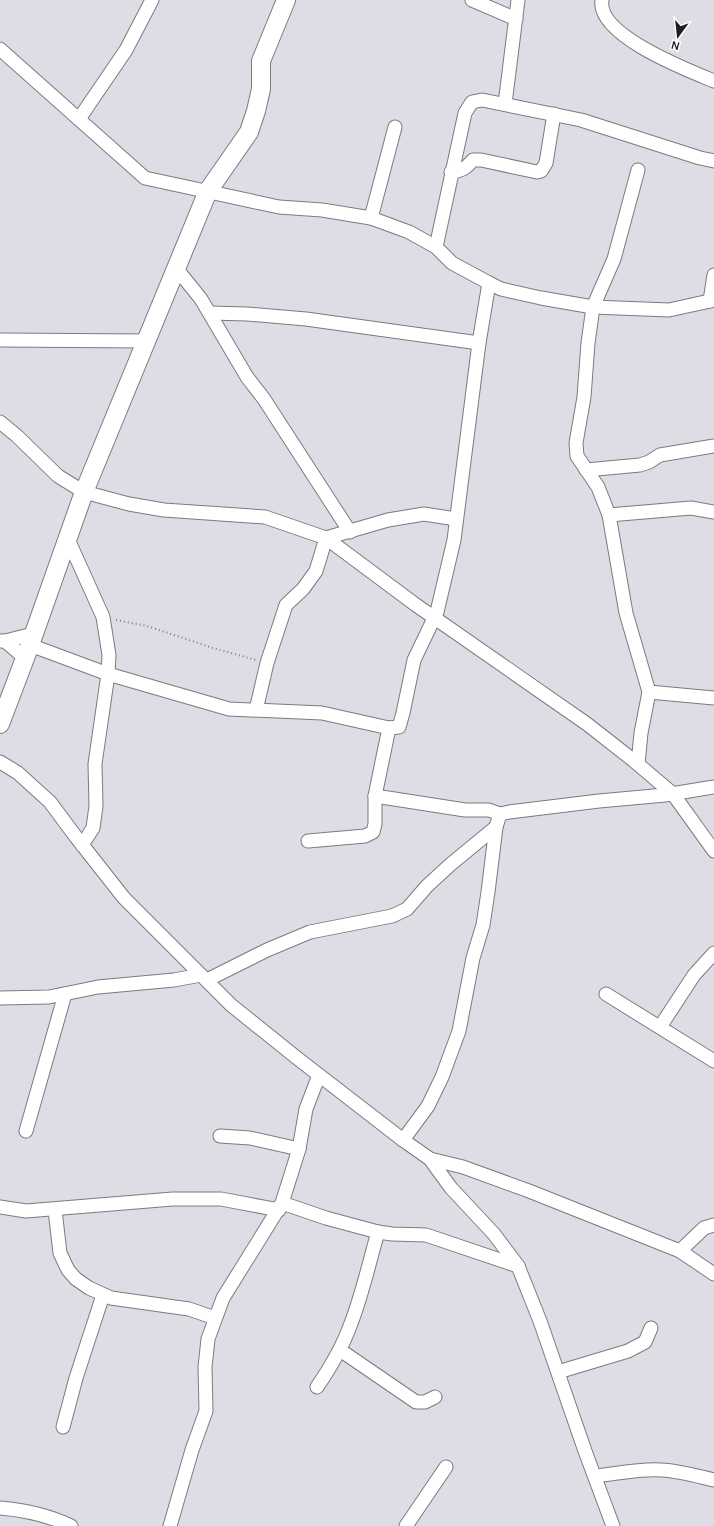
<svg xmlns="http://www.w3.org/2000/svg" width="714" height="1526" viewBox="0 0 714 1526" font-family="Manrope,sans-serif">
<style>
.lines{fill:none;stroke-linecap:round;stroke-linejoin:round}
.street-casing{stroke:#7d7981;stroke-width:15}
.secondary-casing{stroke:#7d7981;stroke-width:20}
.path{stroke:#7e7b81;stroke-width:2;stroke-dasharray:1 3;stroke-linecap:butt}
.street{stroke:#fff;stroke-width:13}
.secondary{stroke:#fff;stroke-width:18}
</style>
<rect width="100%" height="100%" fill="#e0dce5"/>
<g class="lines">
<defs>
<g id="street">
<path d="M472,0L516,19"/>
<path d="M602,0C596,35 687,70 714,81"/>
<path d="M0,49L145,178L279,207L322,210L371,218L409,232L436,247L452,263L489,283L501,289L541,298L593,307L669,310L714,300"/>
<path d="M505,104L518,0"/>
<path d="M79,119L126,50L152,0"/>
<path d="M638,170L614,259L593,307L588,343L584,397L576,443L577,456L598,487L609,515L626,613L649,692L641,733L638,764"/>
<path d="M451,172C462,171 466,168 473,160H481L537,172L541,171L546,163L554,114"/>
<path d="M371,218L395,127"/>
<path d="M436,247L465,113L472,102L482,100L581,120L700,158L714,161"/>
<path d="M176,268L201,299L247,377L264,399L350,532"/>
<path d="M710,301L714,275"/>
<path d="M210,313L247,314L306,319L479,343"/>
<path d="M0,340L147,341"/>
<path d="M0,422L17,436L58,476L84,492L129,504L164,510L265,517L326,538L416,605L587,724L633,760L673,794L714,851"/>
<path d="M586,470L640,465L649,462L660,455L714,446"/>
<path d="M609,515L691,508L714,512"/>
<path d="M67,537L103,617L109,655L108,674L95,764L96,806L93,828L82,845"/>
<path d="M0,641H5L33,634"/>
<path d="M5,641L25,658"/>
<path d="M30,645L108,674L229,709L322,713L389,728L375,796L465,810H489L500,814L496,827L488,892L483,925L473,958L459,1031L442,1077L428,1106L403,1140"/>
<path d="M649,692L714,698"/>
<path d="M256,710L267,663L286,605L303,589L316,571L326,538L388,520L424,514L456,519"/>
<path d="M389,728L399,727L403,713L414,660L437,612L454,540L479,343L489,283"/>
<path d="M0,762L18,773L50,802L76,837L124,898L231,1005L297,1058L403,1140L430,1159L451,1188L494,1234L518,1266L540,1321L585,1451L613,1526"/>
<path d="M500,814L509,812L599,801L665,795L714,787"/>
<path d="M308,841L365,836L373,832L375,824V796"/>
<path d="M207,980L267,950L310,932L392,916L407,909L427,886L451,864L496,827"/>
<path d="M606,994L714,1061"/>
<path d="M0,998L49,997L98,987L174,980L201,975"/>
<path d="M660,1027L694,975L714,953"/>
<path d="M26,1131L65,994"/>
<path d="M220,1136L250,1138L299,1149"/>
<path d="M430,1159L463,1167L529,1191L680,1251L714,1274"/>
<path d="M282,1203L326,1218L378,1232L392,1234L426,1235L518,1266"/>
<path d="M0,1207L26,1211L173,1199H221L279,1210"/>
<path d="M55,1210L60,1253L68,1270L76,1279L89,1288L111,1298L189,1309L215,1318"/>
<path d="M680,1251L704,1228L714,1225"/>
<path d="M340,1350L416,1402H425L435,1397"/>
<path d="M558,1372L628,1351L645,1342L651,1328"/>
<path d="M317,1387C330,1368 342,1348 350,1326C362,1296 369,1263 378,1232"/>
<path d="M63,1427L76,1378L103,1295"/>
<path d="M595,1476C617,1474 640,1468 662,1470C680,1471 697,1476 714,1480"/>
<path d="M0,1508C23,1510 50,1516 71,1526"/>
<path d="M170,1526L192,1450L206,1411L205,1367L208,1339L223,1298L282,1203L299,1149L306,1109L319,1075"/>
<path d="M406,1526L446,1467"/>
</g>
<path id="secondary" d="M0,724L30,645L84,492L208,191L249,132L256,111L261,89V61L286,0"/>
</defs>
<!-- street casing -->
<use href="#street" class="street-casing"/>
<!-- secondary casing -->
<use href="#secondary" class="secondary-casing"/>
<!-- path -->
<path class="path" d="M116,620L147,626L213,648L256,660"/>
<!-- street -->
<use href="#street" class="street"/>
<!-- secondary -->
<use href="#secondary" class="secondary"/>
</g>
<!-- north arrow -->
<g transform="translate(678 36) rotate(195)" stroke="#ffffff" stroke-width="3" paint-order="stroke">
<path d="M0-3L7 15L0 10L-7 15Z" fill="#201e21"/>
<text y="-6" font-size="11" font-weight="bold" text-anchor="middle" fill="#201e21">N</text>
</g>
</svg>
